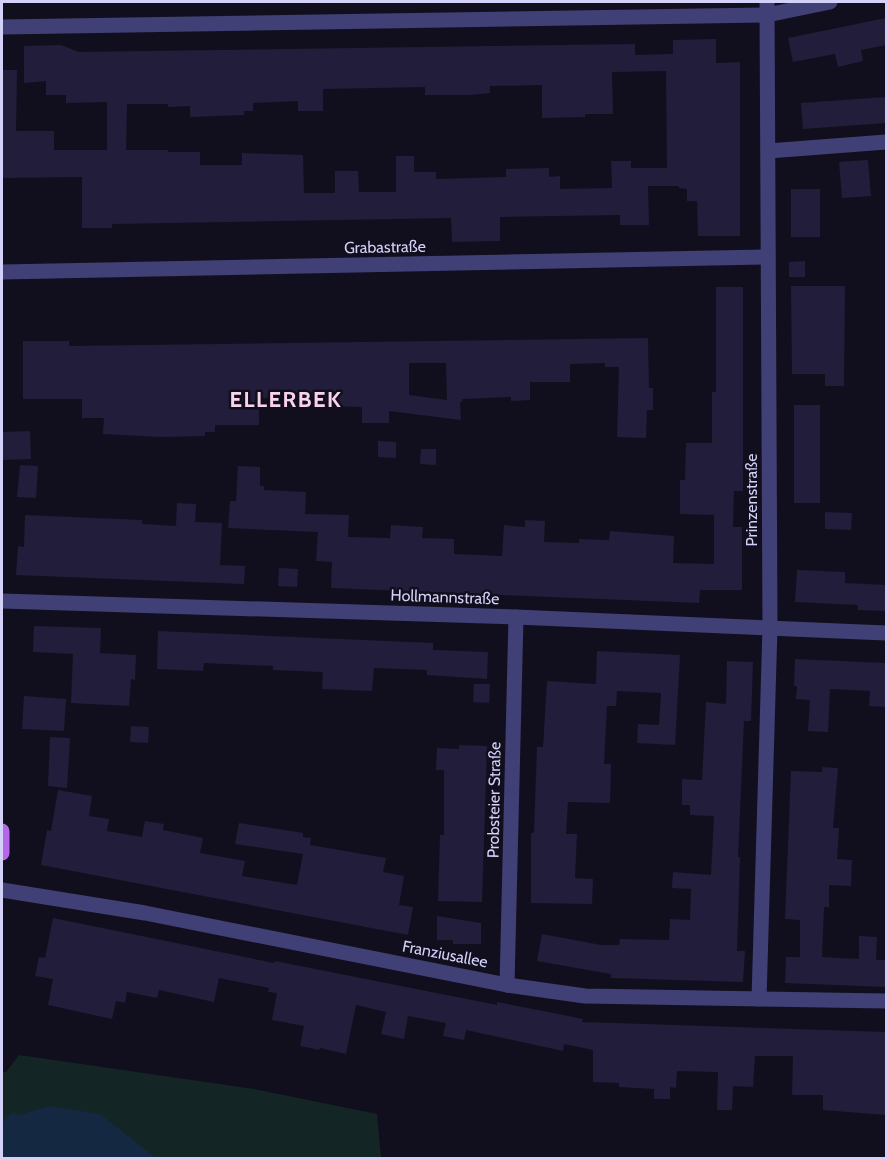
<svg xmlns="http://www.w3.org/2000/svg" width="888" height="1160" viewBox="0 0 888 1160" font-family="Cabin,sans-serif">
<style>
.green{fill:#132625}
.water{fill:#152841}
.building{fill:#221d3b;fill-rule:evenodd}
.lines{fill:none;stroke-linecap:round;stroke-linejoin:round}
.minor{stroke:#404076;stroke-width:15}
.primary{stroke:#b467e9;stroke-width:15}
.labels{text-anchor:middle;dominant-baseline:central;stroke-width:5;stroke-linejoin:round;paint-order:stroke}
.street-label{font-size:16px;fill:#d4d1f9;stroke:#110f1d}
.district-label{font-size:22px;font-weight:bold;letter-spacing:1.5px;fill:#f9d3ec;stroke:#110f1d}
</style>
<rect width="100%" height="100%" fill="#110f1d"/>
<!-- green -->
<path class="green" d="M19,1055L254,1089L377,1114L381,1158H2V1072H6Z"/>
<!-- water -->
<path class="water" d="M49,1106L100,1114L156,1158H2V1123L13,1112L19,1115Z"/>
<!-- building -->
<g class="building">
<path d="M886,18V45L861,50L863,61L838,67L835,54L793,62L788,38Z"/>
<path d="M716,39V63L740,62V236H698L697,201H687V189L679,188V186H648L649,225H620V215L500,217V241L452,242L451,218L112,224V228H82V177L2,178V70H17L16,131H54V150H107V102L66,103V95H46V81L24,83V46L61,45L79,52L635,44V55L673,54V40ZM666,71L667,168H631V161H611L612,188L560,189V176L549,177V168L506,169V177L436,179V172H414V156H396V192H359L358,171H335V193H304L303,155L242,153V165H200V152H168V150H126L127,104H168V107L190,106V117L244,115V111H253V103L298,101V111H323V89L425,87V95H469L490,93V86L542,85V118L585,117V114H613L612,72Z"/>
<path d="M886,97V123L803,129L801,103Z"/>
<path d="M868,160L871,196L842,198L839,162Z"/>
<rect x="791" y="189" width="29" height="48"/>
<path d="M805,261V277H789V262Z"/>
<path d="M791,286H845L844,386H825V374H792Z"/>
<path d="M716,287H743V491H734L733,527H742V590H700L699,603L331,588L332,562L316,561L318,532L228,528L230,501H236L238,466L260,467V486H264V490L306,492L305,514L349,515L348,537L390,538L391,525L423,527L422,538L454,539V554L502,556L504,525L525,527V520L545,521L544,542L579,543V539L609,540L610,531L674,536L673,563L714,564V515L680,514V480H685L686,443H712V392H716Z"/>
<path d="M648,338L649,388H653V410H647L646,438L617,437L619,367H605V363L570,364V382H530V400L511,401V397L462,399V402H460L461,420L389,411V423H362V407L322,406V396L259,398V425H215V432H205V436L161,437L103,434L104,418H82V399H23V341H69V346ZM409,363H446L447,400L409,395Z"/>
<rect x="794" y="405" width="26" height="98"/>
<path d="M30,431L31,459L2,460V432Z"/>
<path d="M378,441L396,442V458L378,457Z"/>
<path d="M421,449H436V465L420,464Z"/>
<path d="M20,465L38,466L36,498L17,497Z"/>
<path d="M177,503L196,504L195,522L222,523L220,565L245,566L244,584L16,575L18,546L24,547L25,515L142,520V524L176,526Z"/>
<path d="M825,512L852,513L851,530L825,529Z"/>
<path d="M279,568L298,569L297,587L278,586Z"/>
<path d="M797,570L845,572V583L886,585V611L858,610V605L795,602Z"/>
<path d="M34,626L101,628L100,653L136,655L135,680L131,679L129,706L71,703L73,654L33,652Z"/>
<path d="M158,631L433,643V650L488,652L487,679L427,675V670L374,668L372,691L322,689L323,672L273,670V666L204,663L203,671L157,669Z"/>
<path d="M597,651L680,655L675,745L637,743L638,724L659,725L661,693L617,691L616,706H607L604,764H611L610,803L568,802L566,834H577L575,878L593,879L592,904L531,903V833H534L537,747H543L547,681L596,684Z"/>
<path d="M795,659L886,663V707L869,706L870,691L830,689L828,732L808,731L810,700L796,699L797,686H794Z"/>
<path d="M727,661L753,662L751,721H744L738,857H740L737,951H745L743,982L611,978V974L537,961L542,934L601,945H619L620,939L669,940L670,919L690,920L691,889L672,888L673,872L711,875L714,816L690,815V805H682V779L702,780L706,702L726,704Z"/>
<path d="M474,684H490L489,703L473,702Z"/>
<path d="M24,696L66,699L64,731L22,729Z"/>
<path d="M131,726L149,727L148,743L130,742Z"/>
<path d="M50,737L70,738L67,788L48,786Z"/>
<path d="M459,745L487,746L482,902L438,901L440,835H444V770H436L437,748L459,749Z"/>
<path d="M822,767L838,768L833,828H839L837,859L852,860L851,886L829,885V907H824L822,957L859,959V936L877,937L876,960H886V987L785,983L786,957H800V920L785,919L791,771L822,772Z"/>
<path d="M58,790L92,796L89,816L109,819L107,831L142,837L145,821L164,824L163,830L203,838L200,853L245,861L242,876L297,885L303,854L235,844L239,823L303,833V837L311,838L310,845L386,858L383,872L404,876L399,905L413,907L408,935L41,865L47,830L51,831Z"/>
<path d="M437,916L481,923V944H453V940H437Z"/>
<path d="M53,918L274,963L275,961L497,1005V1002L538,1010L583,1019L582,1022L886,1032V1115L823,1110V1095H792L793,1056H755L753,1087L733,1086L732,1110H717L718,1072L677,1071L676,1088L670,1087V1099H654V1089L619,1087V1083L593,1082V1050L564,1044L563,1051L466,1030L464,1040L443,1036L446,1023L408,1016L404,1039L381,1034L386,1012L356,1005L346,1054L320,1048L319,1050L300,1046L304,1026L272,1020L277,993L268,992L269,988L219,978L214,1002L159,990L157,998L127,992L125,1003L116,1001L112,1019L48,1005L53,979L35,976L39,957L45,958Z"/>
</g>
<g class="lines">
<!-- minor -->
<g class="minor">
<path d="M2,27L767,15L830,2"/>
<path d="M768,151L886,142"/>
<path d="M2,272L768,257"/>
<path d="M2,601L516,617L886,633"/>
<path d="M2,890L145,913L507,985L585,996L886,1001"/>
<path d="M507,985L516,617"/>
<path d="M759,999L770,627L767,2"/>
</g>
<!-- primary -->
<path class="primary" d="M2,831V853"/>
</g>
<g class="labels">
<!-- street labels -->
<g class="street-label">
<text transform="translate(385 247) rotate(-1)">Grabastraße</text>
<text transform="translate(751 500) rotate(-90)">Prinzenstraße</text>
<text transform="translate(445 597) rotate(2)">Hollmannstraße</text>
<text transform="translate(494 800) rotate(-89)">Probsteier Straße</text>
<text transform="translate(445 954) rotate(11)">Franziusallee</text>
</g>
<!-- district labels -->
<g class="district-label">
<text x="286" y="399">ELLERBEK</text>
</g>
</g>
<!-- border -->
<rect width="888" height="1160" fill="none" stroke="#d4d1f9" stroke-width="6"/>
</svg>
